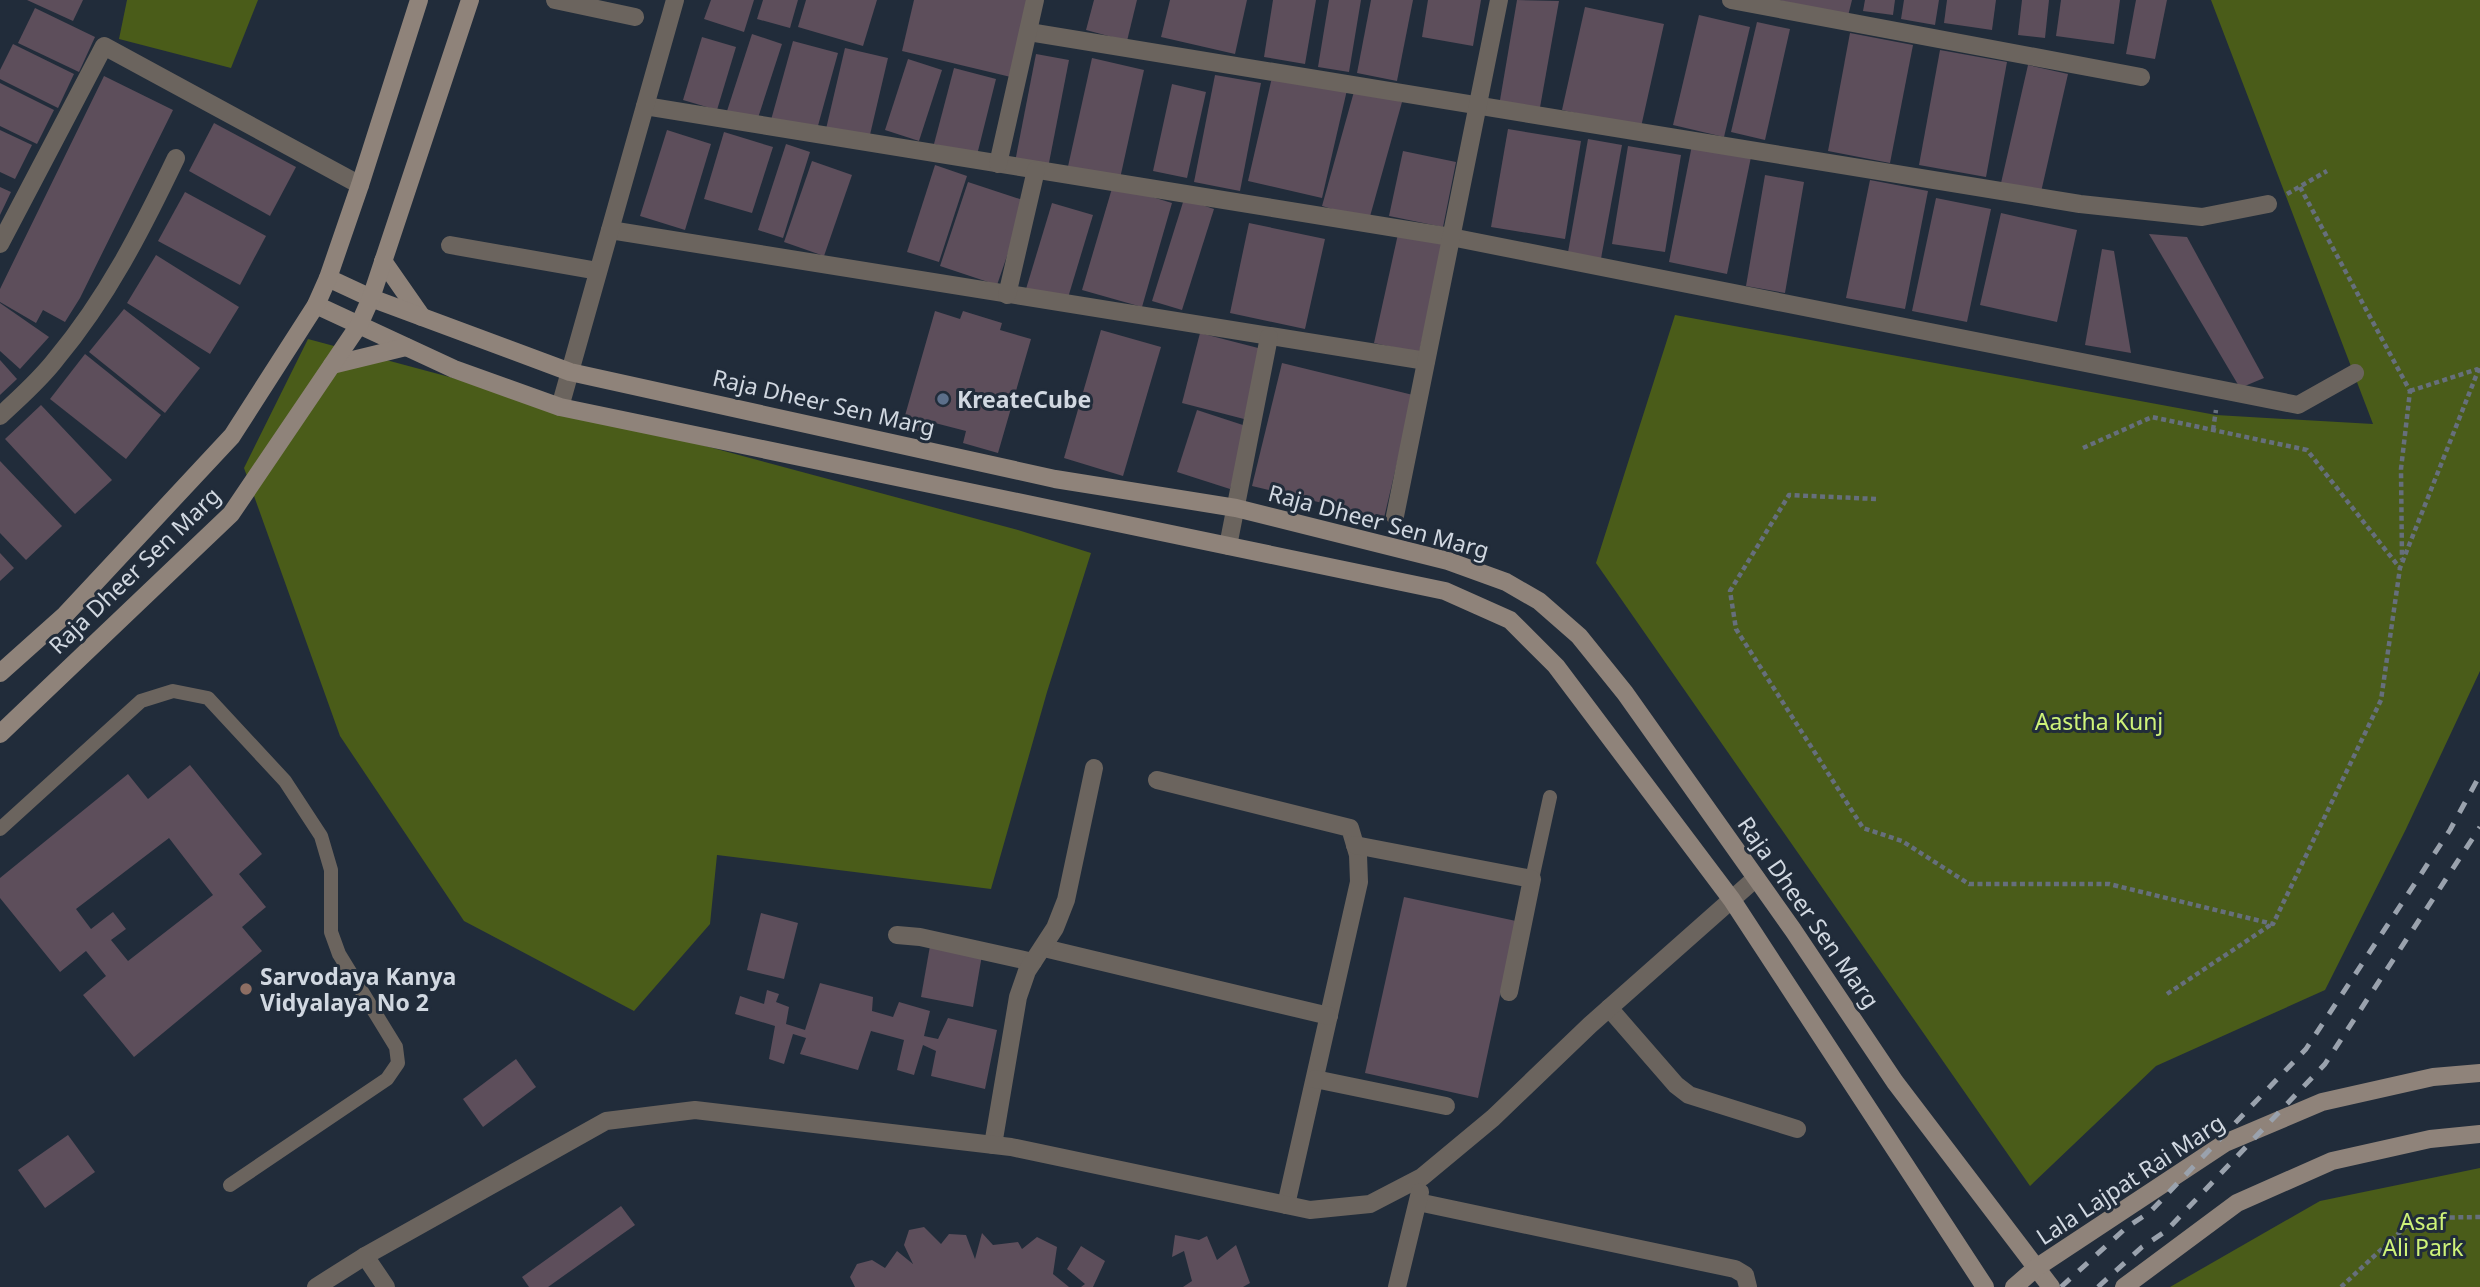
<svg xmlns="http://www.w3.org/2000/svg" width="2480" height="1287" viewBox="0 0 2480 1287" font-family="'Noto Sans',sans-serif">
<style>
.green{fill:#4a5c19}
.building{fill:#5d4e5b;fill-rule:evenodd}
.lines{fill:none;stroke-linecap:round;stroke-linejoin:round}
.path{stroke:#666f7c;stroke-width:4.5;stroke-dasharray:5 3.5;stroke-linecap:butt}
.lane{stroke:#6b645e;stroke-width:14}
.street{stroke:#6b645e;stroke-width:18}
.secondary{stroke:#8f837a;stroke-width:18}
.rail{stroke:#9aa2ad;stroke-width:5;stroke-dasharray:12 12;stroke-linecap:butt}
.service-dot{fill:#5c6f8a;stroke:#212c3a;stroke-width:2.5}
.education-dot{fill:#8d6e63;stroke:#212c3a;stroke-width:2.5}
.labels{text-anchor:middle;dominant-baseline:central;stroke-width:6;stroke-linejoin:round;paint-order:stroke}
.poi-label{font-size:23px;font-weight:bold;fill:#d1d8e1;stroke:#212c3a;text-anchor:start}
.street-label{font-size:23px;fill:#d1d8e1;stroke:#212c3a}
.park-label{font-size:23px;fill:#cef279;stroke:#212c3a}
</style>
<rect width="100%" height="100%" fill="#212c3a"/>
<!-- green -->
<g class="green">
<path d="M127,0H258L231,68L119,39Z"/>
<path d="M2211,0H2480V671L2406,829L2325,990L2156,1066L2030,1186L1596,563L1675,315L2216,415L2373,424Z"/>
<path d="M308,339L1018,530L1091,553L1047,692L991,889L717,855L710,924L634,1011L464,921L340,736L244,468Z"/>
<path d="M2480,1168V1287H2170L2320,1201Z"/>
</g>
<!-- building -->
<g class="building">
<path d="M27,0H83L73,21Z"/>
<path d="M711,0H754L744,32L704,19Z"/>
<path d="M763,0H798L790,28L757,19Z"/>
<path d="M806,0H877L863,46L798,27Z"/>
<path d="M914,0H1033L1015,78L902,51Z"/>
<path d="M1094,0H1137L1127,41L1086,30Z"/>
<path d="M1170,0H1247L1235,54L1161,37Z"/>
<path d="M1273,0H1316L1305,64L1264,57Z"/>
<path d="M1329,0H1361L1349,72L1318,67Z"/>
<path d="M1371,0H1413L1397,81L1357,73Z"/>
<path d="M1428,0H1481L1473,46L1422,37Z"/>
<path d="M1517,0L1559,1L1539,113L1499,106Z"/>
<path d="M1778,0H1852L1848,16Z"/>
<path d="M1865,0H1895L1893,15L1863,11Z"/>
<path d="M1904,0H1939L1935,25L1901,19Z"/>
<path d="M1947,0H1996L1992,30L1944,23Z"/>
<path d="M2022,0H2049L2045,38L2018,35Z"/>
<path d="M2061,0H2120L2114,44L2056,36Z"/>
<path d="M2136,0H2167L2155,59L2126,54Z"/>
<path d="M1585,7L1664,24L1641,127L1562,110Z"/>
<path d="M35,8L95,37L79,72L18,43Z"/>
<path d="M1699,15L1750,27L1724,137L1673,125Z"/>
<path d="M1757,22L1790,29L1765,140L1731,132Z"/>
<path d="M1850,33L1913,45L1890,163L1828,151Z"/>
<path d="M752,34L782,44L757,121L727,111Z"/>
<path d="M702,37L736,47L717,110L683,100Z"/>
<path d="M793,41L838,53L816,133L771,120Z"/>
<path d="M13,44L74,74L58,108L0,79V70Z"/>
<path d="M845,48L888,58L869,139L826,129Z"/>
<path d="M1940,50L2007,62L1986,177L1919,165Z"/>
<path d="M1036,54L1069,60L1048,168L1015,162Z"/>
<path d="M1092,58L1144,70L1119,183L1067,171Z"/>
<path d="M908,59L942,70L919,141L885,130Z"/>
<path d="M2028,65L2068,74L2041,192L2001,183Z"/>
<path d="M954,68L996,79L977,155L934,144Z"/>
<path d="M1273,73L1347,90L1322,198L1248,181Z"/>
<path d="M1215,75L1261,83L1240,191L1194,182Z"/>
<path d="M104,76L173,110L80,298L65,322L43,310L36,323L0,302V289Z"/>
<path d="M0,83L54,110L37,144L0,126Z"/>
<path d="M1172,84L1206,92L1187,178L1153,171Z"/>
<path d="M1355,88L1402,102L1369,220L1322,206Z"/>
<path d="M214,123L296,167L270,216L189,171Z"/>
<path d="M1508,129L1581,141L1565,239L1491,227Z"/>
<path d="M0,130L32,145L15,179L0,172Z"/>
<path d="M667,130L711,144L685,230L640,216Z"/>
<path d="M724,132L773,147L752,213L704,199Z"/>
<path d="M1588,139L1622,145L1600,264L1567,258Z"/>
<path d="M786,144L810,152L783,238L758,230Z"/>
<path d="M1692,145L1751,157L1727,274L1669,262Z"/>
<path d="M1628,146L1681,155L1665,252L1612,244Z"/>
<path d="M1403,151L1456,162L1443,227L1389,216Z"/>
<path d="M812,161L852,175L824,256L784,242Z"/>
<path d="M935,165L967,176L939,262L907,252Z"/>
<path d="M1765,175L1804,182L1785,293L1746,286Z"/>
<path d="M1870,180L1928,191L1905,309L1846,298Z"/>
<path d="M968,182L1026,201L997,285L940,266Z"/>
<path d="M1113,185L1172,203L1142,307L1082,290Z"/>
<path d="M0,187L11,192L0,215Z"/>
<path d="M185,192L266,236L240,285L158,241Z"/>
<path d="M1936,198L1991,209L1967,322L1912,311Z"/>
<path d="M1184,199L1214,209L1182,310L1152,301Z"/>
<path d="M1052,203L1093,215L1067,301L1026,289Z"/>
<path d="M2001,213L2077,230L2057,322L1980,305Z"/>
<path d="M1249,223L1325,239L1305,329L1230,313Z"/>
<path d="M1398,234L1443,244L1419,353L1374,343Z"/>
<path d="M2149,234L2187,237L2264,378L2240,388Z"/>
<path d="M2102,249L2114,251L2131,353L2085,345Z"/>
<path d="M156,255L239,307L210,354L127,303Z"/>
<path d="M0,303L49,337L20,369L0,351Z"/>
<path d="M124,309L200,368L165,413L89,352Z"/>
<path d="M935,311L960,319L963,311L1002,323L1000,330L1031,339L998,453L963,443L966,431L935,423L932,435L902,426Z"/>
<path d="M1101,330L1161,347L1123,476L1064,458Z"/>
<path d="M1200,333L1262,349L1244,419L1182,403Z"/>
<path d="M85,354L161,415L126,459L50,399Z"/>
<path d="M0,360L17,379L0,395Z"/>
<path d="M1282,363L1413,395L1384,518L1252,486Z"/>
<path d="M41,405L112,480L75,514L5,439Z"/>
<path d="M1197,410L1249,427L1230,489L1177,472Z"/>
<path d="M0,461L62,526L26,560L0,533Z"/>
<path d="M0,553L14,568L0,581Z"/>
<path d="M190,765L262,854L239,874L266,907L242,927L262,951L134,1057L83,995L106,976L86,951L60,972L0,898V878L128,774L148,799ZM169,838L213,895L128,961L111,940L126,929L113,912L91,929L76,909Z"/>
<path d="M1404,897L1516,921L1478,1098L1365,1073Z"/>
<path d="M761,913L798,923L784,979L747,970Z"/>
<path d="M930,946L982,955L973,1007L921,997Z"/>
<path d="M820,983L873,997L872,1011L893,1017L899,1002L930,1011L924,1036L938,1039L948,1018L997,1030L985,1089L931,1076L936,1051L923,1045L914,1075L897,1070L904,1040L871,1031L858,1070L800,1054L806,1038L793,1034L784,1064L769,1059L775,1026L735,1014L740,996L764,1004L767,990L779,994L776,1002L789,1007L786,1024L805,1030Z"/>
<path d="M516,1059L536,1087L483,1127L463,1099Z"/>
<path d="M68,1135L95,1172L45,1208L18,1170Z"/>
<path d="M621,1206L635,1225L548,1287H529L522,1277Z"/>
<path d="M924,1227L941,1244L949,1234L966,1235L975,1259L982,1233L993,1245L1018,1242L1022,1249L1037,1237L1057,1247L1053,1274L1069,1287H855L850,1277L857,1264L872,1260L885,1268L897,1251L913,1264L904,1245L909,1230Z"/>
<path d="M1175,1235L1199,1240L1207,1236L1217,1260L1236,1245L1250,1283L1243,1287H1183L1192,1281L1184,1251L1172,1257Z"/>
<path d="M1081,1246L1105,1261L1093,1287H1081L1085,1284L1067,1269Z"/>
</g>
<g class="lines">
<!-- path -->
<g class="path">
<path d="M2300,187L2410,391L2401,469L2402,560"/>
<path d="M2287,194L2327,171"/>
<path d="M2410,391L2478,369"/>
<path d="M2213,430L2216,410"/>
<path d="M2083,448L2152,417L2307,450L2399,567"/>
<path d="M1876,499L1789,495L1730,591L1736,629L1863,828L1902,841L1969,884H2109L2273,924L2381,700L2400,568L2480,366"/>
<path d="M2167,994L2272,924"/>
<path d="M2341,1287L2415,1218L2480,1217"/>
</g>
<!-- lane -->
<g class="lane">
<path d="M0,829L141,701L173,691L208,698L285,781L321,836L331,870V932L339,954L396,1047L398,1063L387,1079L230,1185"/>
<path d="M1532,879L1550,797"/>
</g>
<!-- street -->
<g class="street">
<path d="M555,0L635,17"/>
<path d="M1731,0L2141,77"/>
<path d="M1029,32L2080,204L2202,217L2268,204"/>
<path d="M645,106L1451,237L2298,405L2355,373"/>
<path d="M998,164L1035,0"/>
<path d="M610,230L1426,361"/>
<path d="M0,244L104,46L360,185"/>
<path d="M450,245L598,271"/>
<path d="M1007,295L1036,170"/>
<path d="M560,407L675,0"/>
<path d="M0,416C19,398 40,380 56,359C107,298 142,229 176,158"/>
<path d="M1395,516L1499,0"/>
<path d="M1228,546L1269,337"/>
<path d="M1157,780L1350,828L1358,855L1359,882L1286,1205"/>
<path d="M1355,845L1532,879L1509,992"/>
<path d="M897,935L920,937L1033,962"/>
<path d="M1044,948L1329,1016"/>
<path d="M1609,1008L1676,1085L1689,1095L1797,1129"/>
<path d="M1315,1079L1446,1106"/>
<path d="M993,1145L1018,997L1027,971L1055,928L1066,900L1094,768"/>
<path d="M1418,1202L1735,1269L1745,1275L1748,1287"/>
<path d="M365,1256L386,1287"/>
<path d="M316,1287L365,1256L606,1121L695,1110L1011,1147L1310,1210L1370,1204L1422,1177L1493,1118L1590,1025L1756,878"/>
<path d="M1397,1287L1420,1192"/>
</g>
<!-- secondary -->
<g class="secondary">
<path d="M383,261L422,317"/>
<path d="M328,278L371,298L570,372L1055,479L1236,508L1448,561L1506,582L1539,601L1579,636L1625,693L1793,930L1895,1082L2051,1287"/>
<path d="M316,305L454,369L560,407L1445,591L1510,620L1556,666L1732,900L1985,1287"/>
<path d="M332,365L406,347"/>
<path d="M0,673L65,615L232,436L316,305L328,278L360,185L419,0"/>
<path d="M0,734L231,514L359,325L371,298L470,0"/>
<path d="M2014,1287L2036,1268L2225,1143L2322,1102L2433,1077L2480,1073"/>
<path d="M2124,1287L2237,1203L2332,1161L2430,1139L2480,1134"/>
</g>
<!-- rail -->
<g class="rail">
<path d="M2061,1287L2127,1227L2150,1212L2306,1049L2450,830L2480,775"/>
<path d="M2098,1287L2142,1247L2166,1231L2325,1064L2480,827"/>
</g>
</g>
<!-- markers -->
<circle class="service-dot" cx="943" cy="399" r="7"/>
<circle class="education-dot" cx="246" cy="989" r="7"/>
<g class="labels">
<!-- poi labels -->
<g class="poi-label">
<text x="957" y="399">KreateCube</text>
<text x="260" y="976">Sarvodaya Kanya<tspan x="260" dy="26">Vidyalaya No 2</tspan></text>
</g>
<!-- street labels -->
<g class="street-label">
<text transform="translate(824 402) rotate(13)">Raja Dheer Sen Marg</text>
<text transform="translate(1379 521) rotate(15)">Raja Dheer Sen Marg</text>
<text transform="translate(134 570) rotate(-44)">Raja Dheer Sen Marg</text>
<text transform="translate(1809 912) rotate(55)">Raja Dheer Sen Marg</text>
<text transform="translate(2130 1179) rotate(-33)">Lala Lajpat Rai Marg</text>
</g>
<!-- park labels -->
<g class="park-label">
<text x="2099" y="721">Aastha Kunj</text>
<text x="2423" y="1221">Asaf<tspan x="2423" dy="26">Ali Park</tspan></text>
</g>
</g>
</svg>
